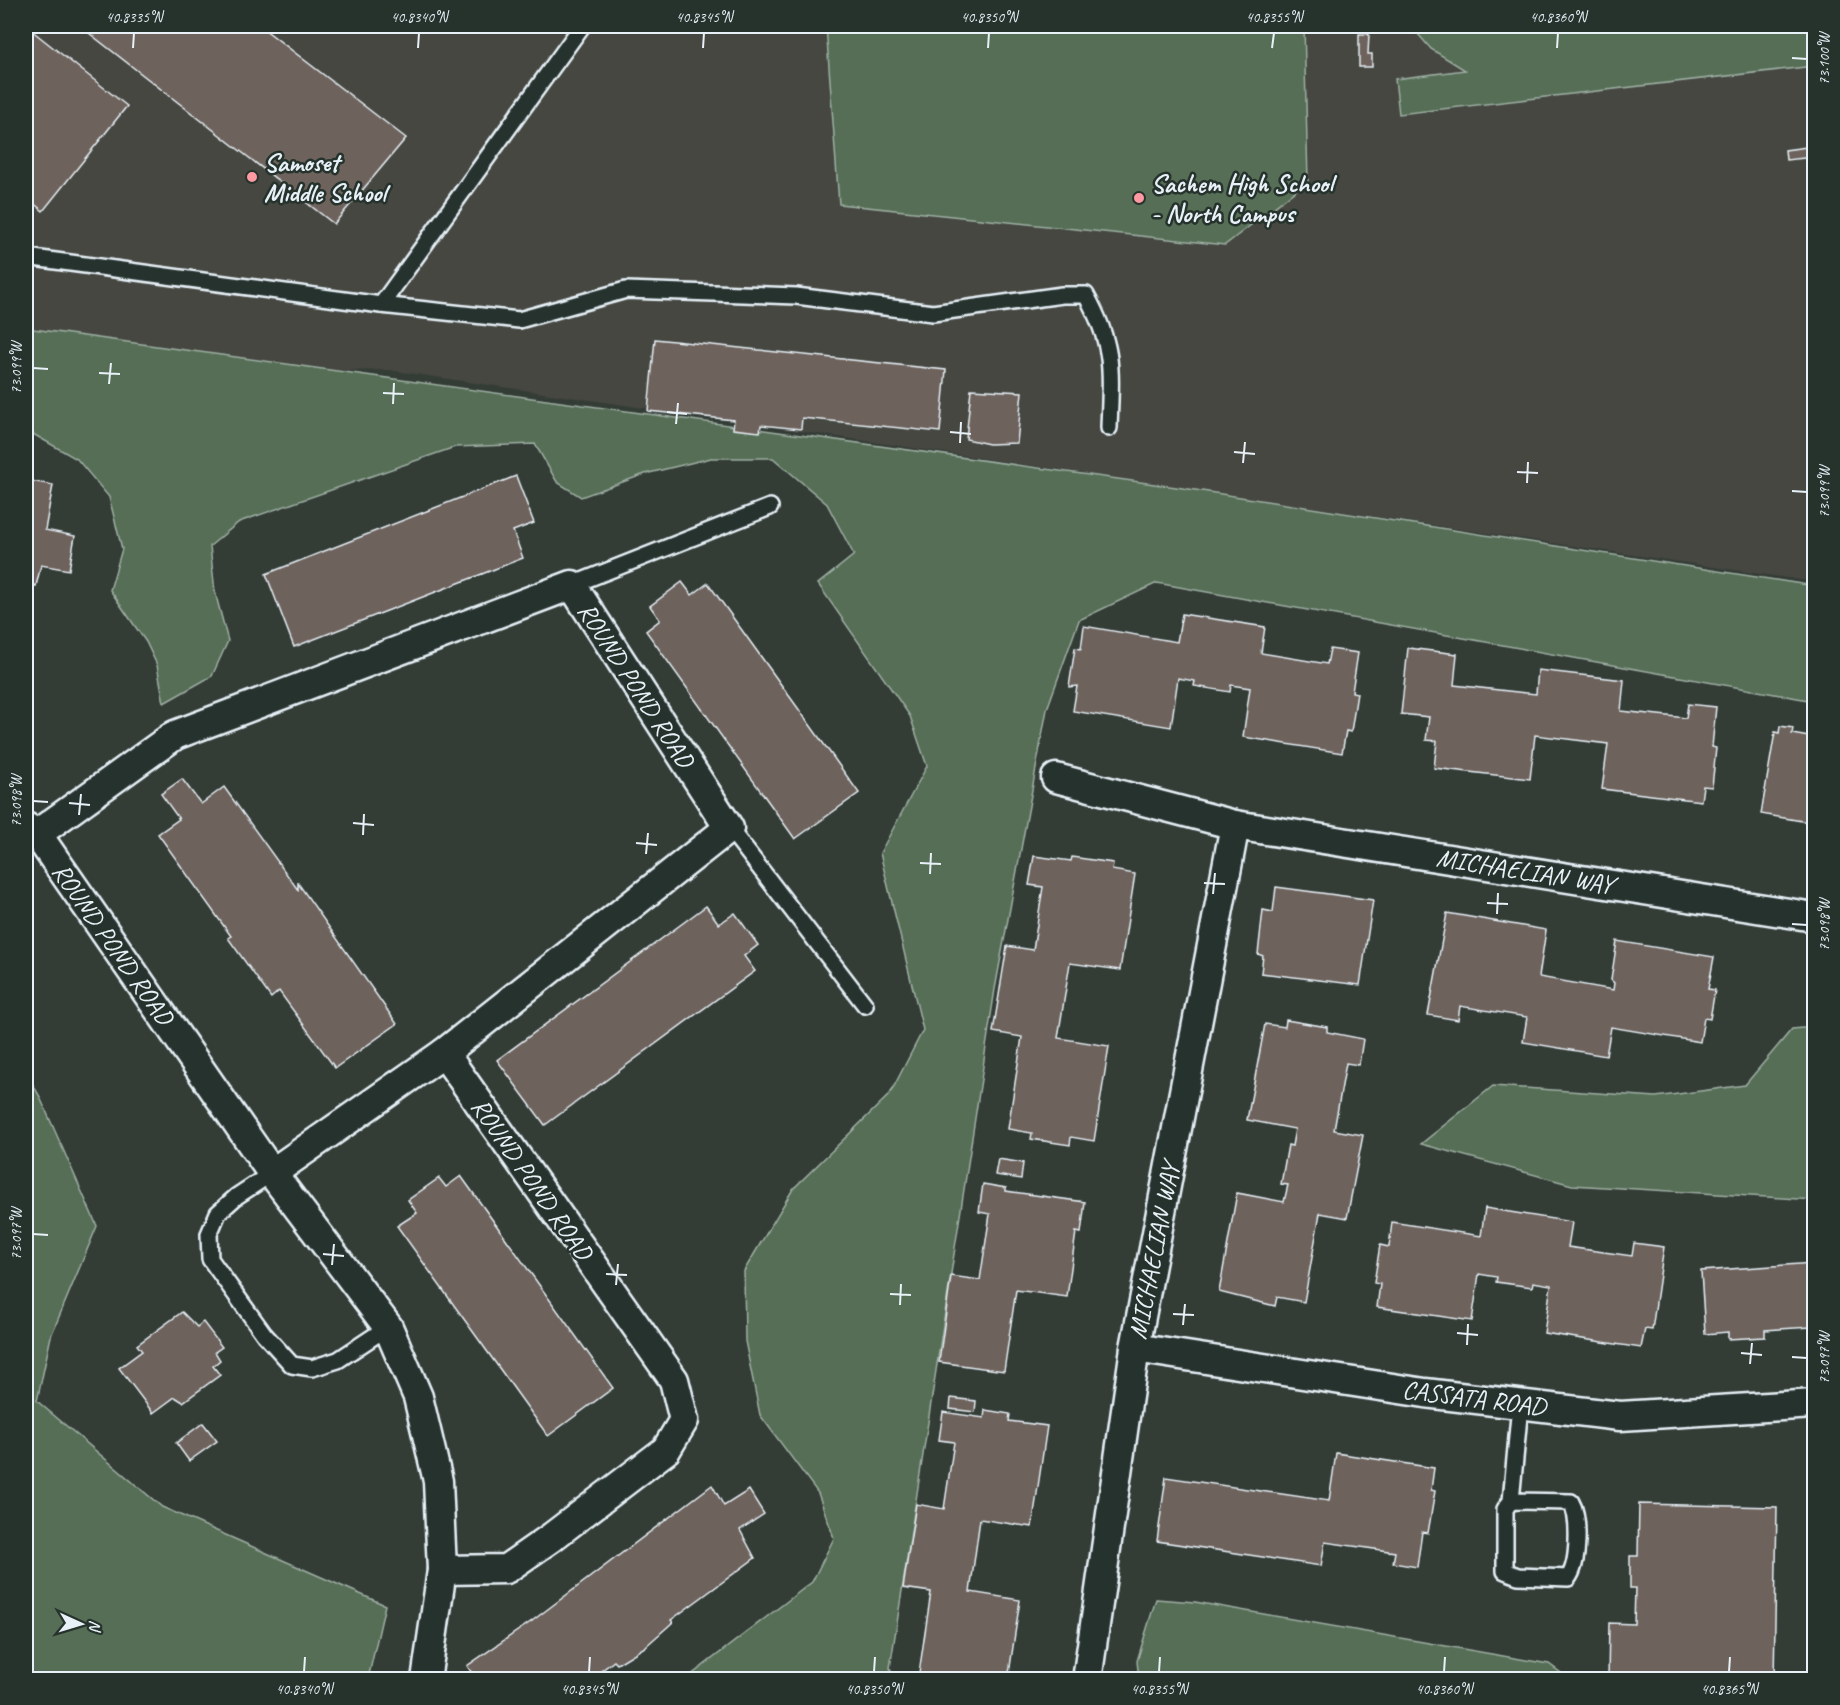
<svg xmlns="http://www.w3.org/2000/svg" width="1840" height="1705" viewBox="0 0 1840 1705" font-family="Caveat,sans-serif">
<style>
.built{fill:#454741}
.green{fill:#566e54;stroke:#9fb0a6;stroke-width:1.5}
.building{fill:#6e625c;stroke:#e8f1f8;stroke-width:1.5}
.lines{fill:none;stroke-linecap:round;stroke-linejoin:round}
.lane-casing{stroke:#e8f1f8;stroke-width:20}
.street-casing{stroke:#e8f1f8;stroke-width:33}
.lane{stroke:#26332d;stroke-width:15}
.street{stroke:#26332d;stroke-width:28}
.ticks{fill:none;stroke:#e8f1f8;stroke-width:2}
.poi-dot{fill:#ff9aa2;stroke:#26332d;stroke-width:2}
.labels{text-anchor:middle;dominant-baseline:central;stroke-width:5;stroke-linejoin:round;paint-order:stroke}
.poi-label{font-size:26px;font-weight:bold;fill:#e8f1f8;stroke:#26332d;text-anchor:start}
.street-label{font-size:26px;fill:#e8f1f8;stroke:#26332d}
.neatline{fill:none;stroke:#e8f1f8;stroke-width:2}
.ticks-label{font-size:15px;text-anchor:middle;fill:#e8f1f8}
</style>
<rect width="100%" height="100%" fill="#343c36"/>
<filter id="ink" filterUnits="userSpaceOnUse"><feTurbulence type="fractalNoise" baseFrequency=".0167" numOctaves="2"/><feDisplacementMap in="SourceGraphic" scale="12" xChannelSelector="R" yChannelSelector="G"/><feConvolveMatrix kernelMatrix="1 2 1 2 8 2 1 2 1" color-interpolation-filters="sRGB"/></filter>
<g filter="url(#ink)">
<!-- built -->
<path class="built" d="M26,26H1814V582L388,370L337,371L26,328Z"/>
<!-- green -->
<g class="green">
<path d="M826,26H1304L1308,181L1225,245L839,204Z"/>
<path d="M1411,26H1487L1488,29L1510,26H1814V66L1399,114L1395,79L1465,70L1431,49Z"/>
<path d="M26,328L1176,487L1814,586V701L1157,583L1079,620L1047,709L995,989L890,1668L894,1679H686L812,1582L834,1538L818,1493L760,1415L745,1341L744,1271L793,1189L890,1094L923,1030L880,853L927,766L910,716L818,584L854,555L827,504L773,458H711L645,474L581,497L557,482L535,444L455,447L239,522L210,546L215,592L228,641L212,676L164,703L157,665L146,642L110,590L122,549L109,497L77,459L26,430Z"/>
<path d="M1814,1027V1200L1572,1185L1421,1144L1493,1086L1656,1097L1745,1085L1792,1029Z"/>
<path d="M26,1073L39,1095L97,1226L51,1336L37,1401L162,1507L385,1605L368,1679H26Z"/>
<path d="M1156,1599L1195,1602L1549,1664L1569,1679H1139L1137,1661Z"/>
</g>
<!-- building -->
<g class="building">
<path d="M26,26L127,106L43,211L26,197Z"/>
<path d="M80,26H260L406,138L334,224Z"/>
<path d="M1359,34H1369L1368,54H1372V67H1359Z"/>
<path d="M1814,146V157L1786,160L1785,150Z"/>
<path d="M655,339L946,370L940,432L802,418L801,429L761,425L760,432L733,429L734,420L648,411Z"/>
<path d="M971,389L1022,392L1017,443L989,444L966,439Z"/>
<path d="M516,476L534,523L513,531L523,558L294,647L266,574Z"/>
<path d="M26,480L53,485L45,530L75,536L69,570L41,565L36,586L26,584Z"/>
<path d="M682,582L692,595L708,583L859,793L795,839L646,631L660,620L650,606Z"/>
<path d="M1182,614L1265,627L1261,653L1327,664L1330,649L1358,653L1352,692L1357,693L1351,732L1346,731L1342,753L1243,737L1250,688L1231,685L1230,692L1194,686L1195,681L1178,678L1171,727L1073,711L1077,686L1069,687L1075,648L1081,649L1084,626L1177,642Z"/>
<path d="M1408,648L1457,654L1454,685L1536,694L1538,670L1624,680L1621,711L1686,718L1688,704L1716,707L1712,747L1716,748L1712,787L1703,786L1701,801L1602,789L1608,744L1535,735L1530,779L1434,768L1437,741L1426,740L1429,717L1401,714Z"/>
<path d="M1780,726L1793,728L1792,734L1814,738V823L1761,814L1775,732L1779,733Z"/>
<path d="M182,779L201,804L224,787L298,890V883L397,1024L335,1068L279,991L271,998L228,938L231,936L158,834L179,819L161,794Z"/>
<path d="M1034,856L1071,861L1072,857L1113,863L1112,870L1135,874L1120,970L1070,963L1058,1038L1109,1046L1094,1141L1071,1137L1070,1145L1031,1139L1032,1133L1008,1129L1022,1037L993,1032L1007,946L1033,950L1043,887L1029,885Z"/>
<path d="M1276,887L1373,900L1360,985L1261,973L1263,956L1258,954L1263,910L1273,912Z"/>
<path d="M706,906L719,924L735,913L758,945L744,956L755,971L545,1125L497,1060Z"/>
<path d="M1447,913L1546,930L1539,977L1613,990L1614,983L1611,980L1617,941L1714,957L1708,989L1715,990L1710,1019L1704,1018L1700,1042L1611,1027L1606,1056L1523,1042L1527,1017L1460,1006L1458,1020L1428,1015Z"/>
<path d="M1286,1020L1327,1027V1032L1363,1039L1359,1065L1346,1063L1334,1130L1363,1135L1347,1218L1320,1213L1304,1302L1277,1297L1275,1306L1219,1292L1237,1193L1284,1202L1288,1185L1281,1184L1288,1145L1292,1146L1295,1129L1247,1120L1265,1024L1285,1027Z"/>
<path d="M998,1159L1023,1163L1021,1179L995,1175Z"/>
<path d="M461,1176L613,1388L548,1436L397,1226L417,1213L408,1200L439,1178L446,1187Z"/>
<path d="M983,1184L1006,1188V1191L1085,1202L1081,1233L1076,1232L1067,1297L1016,1290L1004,1371L939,1362L951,1276L980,1280L990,1214L979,1212Z"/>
<path d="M1485,1208L1572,1222L1568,1247L1632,1256L1634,1243L1664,1247L1652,1330L1645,1329L1641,1348L1544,1333L1551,1285L1533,1282L1532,1287L1496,1282L1497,1277L1479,1274L1472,1321L1377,1307L1380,1284L1374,1283L1380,1245L1389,1247L1392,1222L1481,1236Z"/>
<path d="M1814,1263V1335H1812L1811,1327L1765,1330V1337L1728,1339V1332L1705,1334L1701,1271Z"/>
<path d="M182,1312L197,1327L203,1322L222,1347L215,1352L220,1360L213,1366L220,1375L183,1402L175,1397L153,1413L119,1368L142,1351L137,1345Z"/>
<path d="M951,1398L976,1401L975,1412L950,1409Z"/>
<path d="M985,1410L1010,1414L1009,1421L1047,1426L1032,1527L980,1519L970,1592L1020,1600L1008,1680H918L931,1592L903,1588L916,1504L944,1509L954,1442L939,1440L943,1412L984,1418Z"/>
<path d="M203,1423L217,1441L189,1461L176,1443Z"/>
<path d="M1336,1453L1434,1468L1431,1490L1435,1491L1428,1533L1422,1532L1417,1567L1393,1563L1395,1552L1325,1542L1321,1566L1157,1541L1166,1477L1329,1501Z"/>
<path d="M712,1485L724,1506L749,1490L764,1514L740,1530L755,1558L671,1620L673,1622L645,1647L617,1664L614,1661L589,1680H477L467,1666L532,1621Z"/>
<path d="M1639,1504L1777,1507L1774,1680H1608L1609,1623L1634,1624L1635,1588H1630V1556H1638Z"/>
</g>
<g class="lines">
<defs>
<g id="lane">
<path d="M26,257L381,305L519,320L626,290L796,296L933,313L1062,295H1086C1115,347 1111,371 1109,428"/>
<path d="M381,305L582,26"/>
<path d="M572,585L770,507"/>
<path d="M729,828L865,1005"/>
<path d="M272,1173L237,1196L218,1213L209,1234L210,1259L264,1334L292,1365L312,1368L338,1360L388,1327"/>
<path d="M1511,1501L1505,1509V1571L1518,1576L1568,1578C1579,1564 1580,1517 1571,1502L1511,1501L1520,1405"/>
</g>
<g id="street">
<path d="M1056,778L1235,825L1814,917"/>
<path d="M26,827L37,834L272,1173L388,1327L418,1397L438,1481L442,1570L426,1680"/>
<path d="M37,834L175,735L572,585L729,828L444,1053L272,1173"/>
<path d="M1135,1348L1425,1393L1620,1416L1814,1404"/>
<path d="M442,1570L506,1569L552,1537L666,1450L684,1420L674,1380L444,1053"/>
<path d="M1087,1680L1135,1348L1235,825"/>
</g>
</defs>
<!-- lane casing -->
<use href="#lane" class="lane-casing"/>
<!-- street casing -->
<use href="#street" class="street-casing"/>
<!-- lane -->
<use href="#lane" class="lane"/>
<!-- street -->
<use href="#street" class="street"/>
</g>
</g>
<!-- ticks -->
<path class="ticks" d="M133,48L134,33M418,48L419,33M703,48L704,33M988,48L989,33M1272,48L1274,33M1557,48L1558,33M1792,58L1807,59M33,368L48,369M99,373L120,374M109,384L111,363M383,393L404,394M393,404L394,383M667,412L687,414M676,424L678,403M950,432L971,434M960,443L961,422M1234,452L1255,454M1243,463L1245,442M1517,472L1538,473M1527,483L1528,462M1792,491L1807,492M33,801L48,802M69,803L90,805M79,815L81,794M353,823L374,825M363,835L364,814M636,843L657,845M646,854L648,833M920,863L941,864M930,874L931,853M1204,883L1225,884M1213,894L1215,873M1487,903L1508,904M1497,914L1498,893M1792,924L1807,925M33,1234L48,1235M323,1254L344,1256M332,1265L334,1244M606,1274L627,1275M616,1285L618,1264M890,1294L911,1295M900,1305L901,1284M1173,1314L1194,1315M1183,1325L1185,1304M1457,1333L1478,1335M1467,1345L1468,1324M1741,1353L1762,1355M1792,1357L1807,1358M1750,1364L1752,1343M304,1672L305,1657M589,1672L590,1657M874,1672L875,1657M1159,1672L1160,1657M1444,1672L1445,1657M1729,1672L1730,1657"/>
<!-- markers -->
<g class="poi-dot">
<circle cx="252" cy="177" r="6"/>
<circle cx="1139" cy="198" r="6"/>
</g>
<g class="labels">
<!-- poi labels -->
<g class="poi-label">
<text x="264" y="162">Samoset<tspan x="264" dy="30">Middle School</tspan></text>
<text x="1151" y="183">Sachem High School<tspan x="1151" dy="30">- North Campus</tspan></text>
</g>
<!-- street labels -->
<g class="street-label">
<text transform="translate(636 685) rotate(57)">ROUND POND ROAD</text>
<text transform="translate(1525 871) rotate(9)">MICHAELIAN WAY</text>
<text transform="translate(113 944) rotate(55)">ROUND POND ROAD</text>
<text transform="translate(532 1179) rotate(55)">ROUND POND ROAD</text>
<text transform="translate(1154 1251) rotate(-79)">MICHAELIAN WAY</text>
<text transform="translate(1474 1398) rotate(7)">CASSATA ROAD</text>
</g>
</g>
<!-- margin -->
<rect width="1840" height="1705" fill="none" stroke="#26332d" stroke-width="66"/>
<!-- north arrow -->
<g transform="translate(81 1624) rotate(94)" stroke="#26332d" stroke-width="4.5" paint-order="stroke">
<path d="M0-4.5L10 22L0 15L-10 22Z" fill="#e8f1f8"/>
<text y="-9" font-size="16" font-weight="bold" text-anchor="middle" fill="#e8f1f8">N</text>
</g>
<rect x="33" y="33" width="1774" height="1639" class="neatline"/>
<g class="ticks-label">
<text x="134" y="22">40.8335°N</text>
<text x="419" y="22">40.8340°N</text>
<text x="704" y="22">40.8345°N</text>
<text x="989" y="22">40.8350°N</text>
<text x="1274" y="22">40.8355°N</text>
<text x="1558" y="22">40.8360°N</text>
<text transform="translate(1824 59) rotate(-90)" y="5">73.100°W</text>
<text transform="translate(16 368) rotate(-90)" y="5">73.099°W</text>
<text transform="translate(1824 492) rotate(-90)" y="5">73.099°W</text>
<text transform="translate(16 801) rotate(-90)" y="5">73.098°W</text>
<text transform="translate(1824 925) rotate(-90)" y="5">73.098°W</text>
<text transform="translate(16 1234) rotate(-90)" y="5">73.097°W</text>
<text transform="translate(1824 1358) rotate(-90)" y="5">73.097°W</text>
<text x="304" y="1694">40.8340°N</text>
<text x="589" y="1694">40.8345°N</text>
<text x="874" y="1694">40.8350°N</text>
<text x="1159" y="1694">40.8355°N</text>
<text x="1444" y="1694">40.8360°N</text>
<text x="1729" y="1694">40.8365°N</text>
</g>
</svg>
